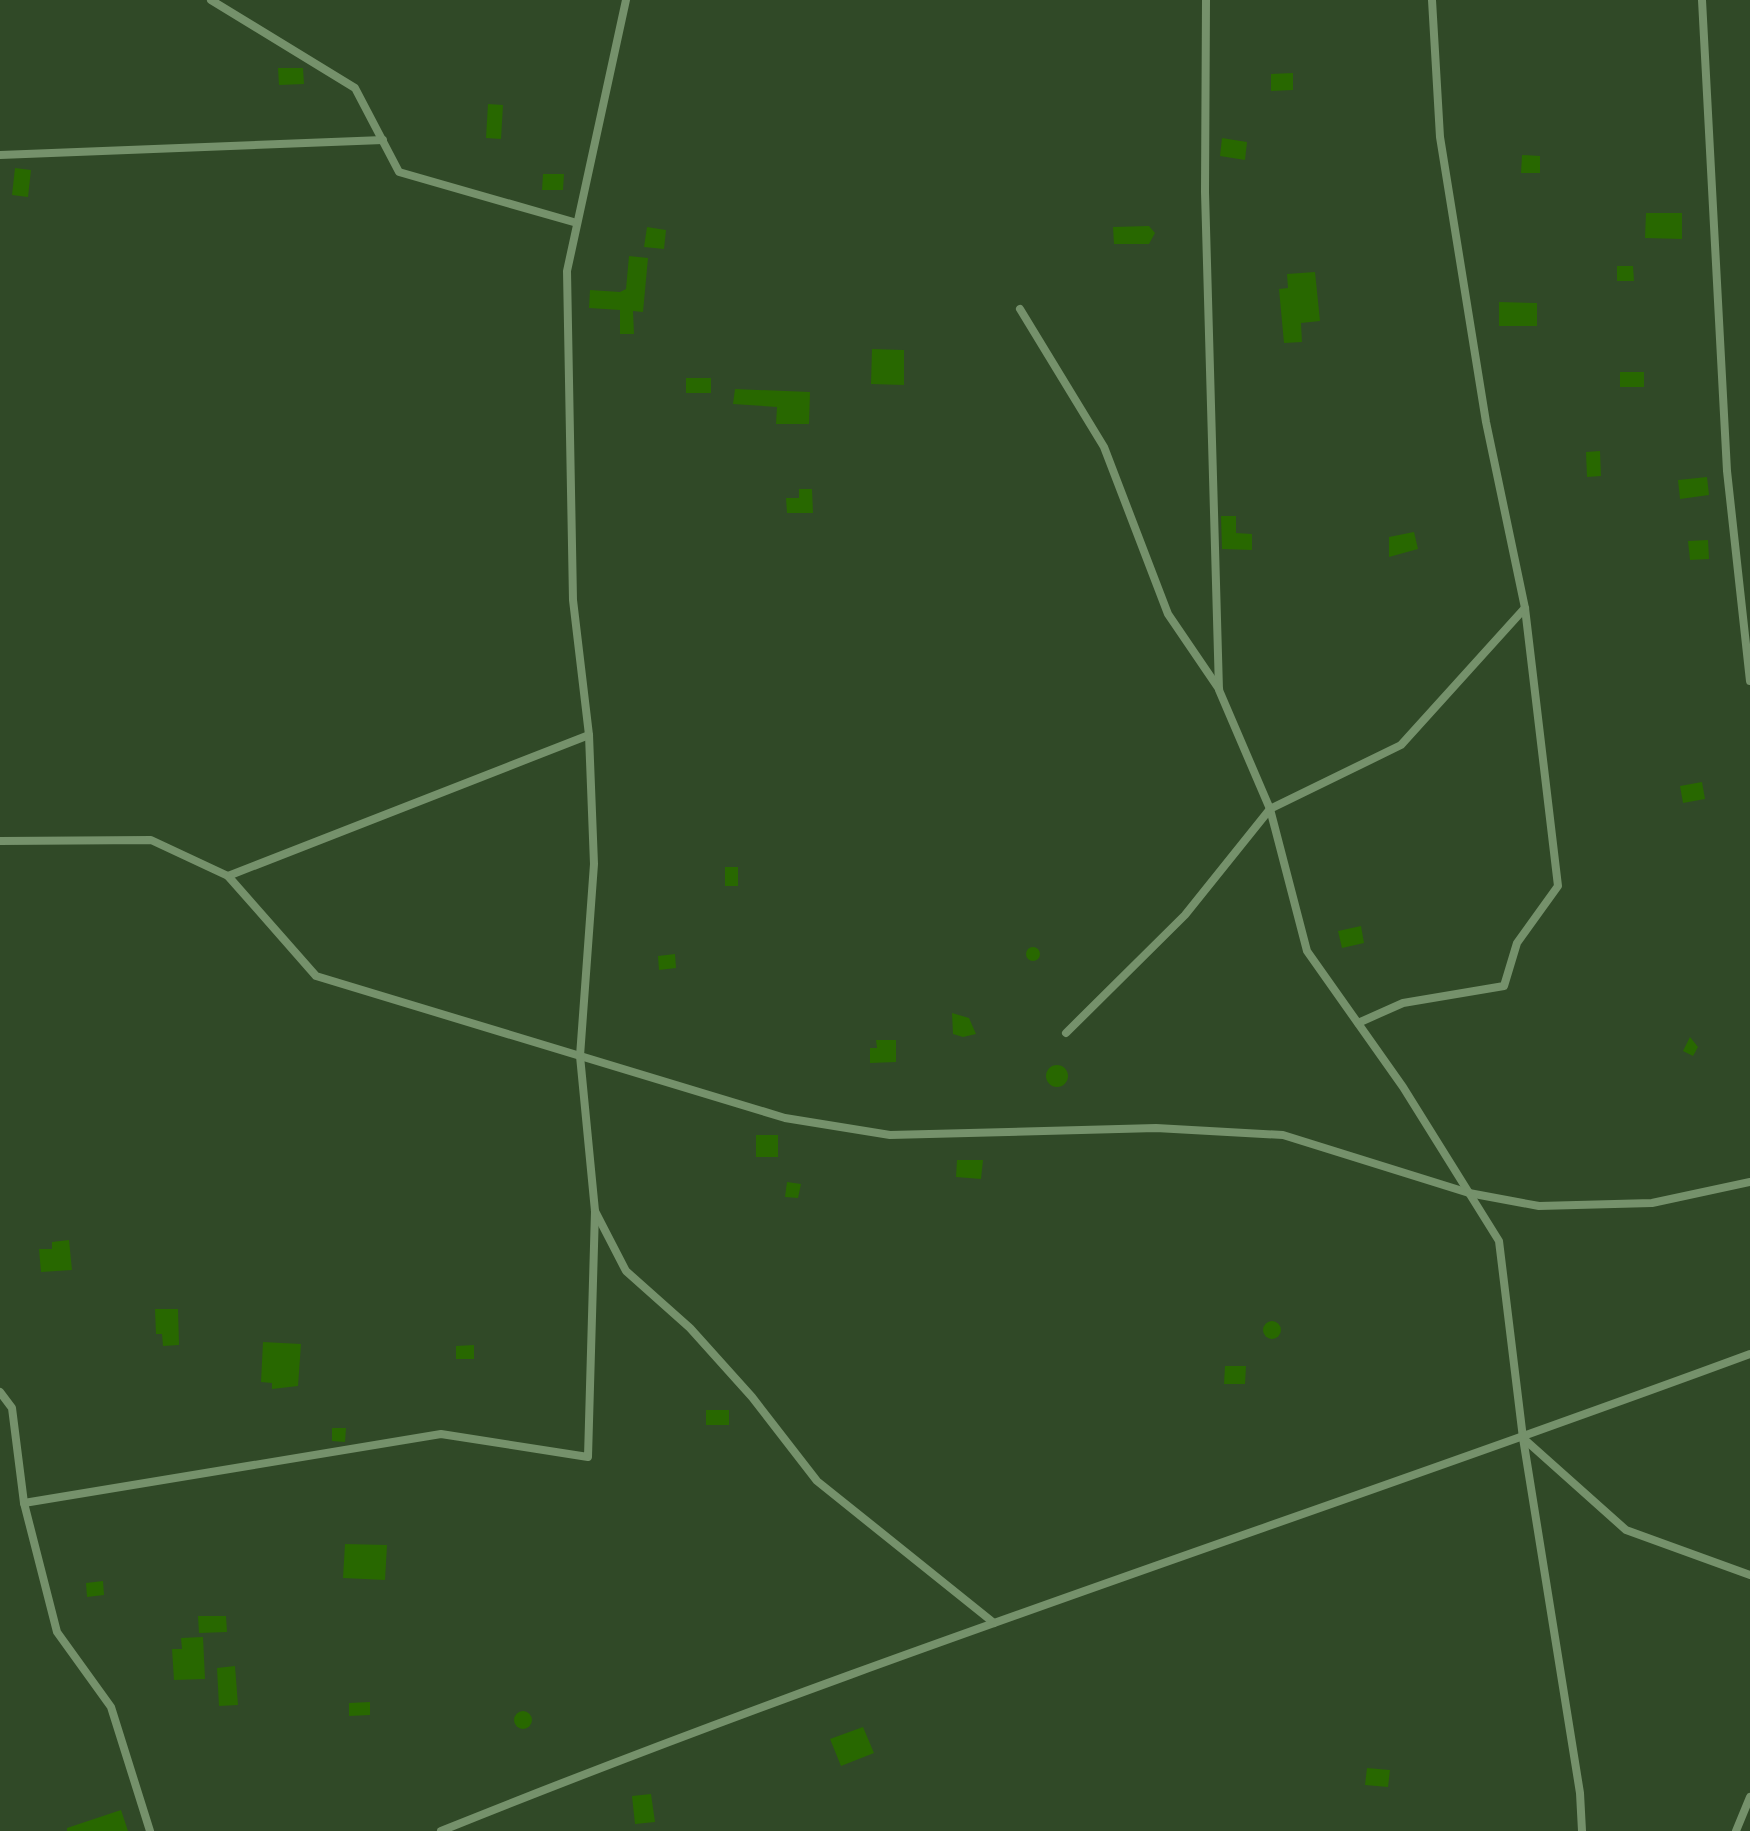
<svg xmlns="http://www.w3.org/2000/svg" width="1750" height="1831" viewBox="0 0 1750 1831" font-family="'DM Sans',sans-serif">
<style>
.building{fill:#286800}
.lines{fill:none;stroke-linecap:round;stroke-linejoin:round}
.minor{stroke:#75916b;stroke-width:8}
</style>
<rect width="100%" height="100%" fill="#304927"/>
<!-- building -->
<g class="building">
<path d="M278,68H303L304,84L279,85Z"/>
<path d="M1293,73V90L1271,91V74Z"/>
<path d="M488,104L503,105L501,139L486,138Z"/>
<path d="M1222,138L1247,142L1245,160L1220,156Z"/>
<path d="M1522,155L1540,156V173H1521Z"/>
<path d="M15,168L31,170L28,197L12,195Z"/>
<path d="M543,174H564L563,190H542Z"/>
<path d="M1646,213H1682V239L1645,238Z"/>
<path d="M1149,226L1155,233L1149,244H1114L1113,227Z"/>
<path d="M647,227L666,230L664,249L644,247Z"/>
<path d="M629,256L648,258L643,312L633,311L634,334H620V310L589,308L590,290L620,292L626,289Z"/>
<path d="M1617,266H1633L1634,281H1617Z"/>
<path d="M1315,272L1320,321L1301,323L1302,342L1284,343L1279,289L1288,288L1287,274Z"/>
<path d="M1499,302L1537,303V326H1499Z"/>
<path d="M872,349L904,350V385L871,384Z"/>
<rect x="1620" y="372" width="24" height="15"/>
<rect x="686" y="378" width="25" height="15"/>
<path d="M735,389L810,392L809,424H776L777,407L733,404Z"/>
<path d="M1600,451L1601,476L1587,477L1586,452Z"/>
<path d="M1707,477L1709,495L1680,499L1678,480Z"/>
<path d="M799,489H812L813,513H787L786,498H799Z"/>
<path d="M1221,516H1236V533L1252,534V550L1222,549Z"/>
<path d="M1414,532L1418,549L1389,557V537Z"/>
<path d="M1708,540L1709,559L1690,560L1688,541Z"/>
<path d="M1702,782L1705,799L1683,803L1680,786Z"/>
<rect x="725" y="867" width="13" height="19"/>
<path d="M1361,926L1364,943L1342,948L1338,931Z"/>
<circle cx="1033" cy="954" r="7"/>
<path d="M675,954L676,968L659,970L658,956Z"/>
<path d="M952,1013L969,1018L976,1034L963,1037L953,1034Z"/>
<path d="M1690,1037L1698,1047L1693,1056L1683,1051Z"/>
<path d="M876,1040H896V1062L870,1063V1048H877Z"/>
<circle cx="1057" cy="1076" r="11"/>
<rect x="756" y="1135" width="22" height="22"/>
<path d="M957,1160H983L981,1179L956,1177Z"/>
<path d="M787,1182L801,1184L798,1198L785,1197Z"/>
<path d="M69,1240L72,1270L41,1272L39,1249H52V1242Z"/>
<path d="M155,1309H178L179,1345L163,1346L162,1334H156Z"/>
<circle cx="1272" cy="1330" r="9"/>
<path d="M263,1342L301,1344L298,1386L272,1389V1383L261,1382Z"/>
<path d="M474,1345V1359H456V1346Z"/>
<path d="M1225,1366H1246L1245,1384H1224Z"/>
<rect x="706" y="1410" width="23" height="15"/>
<path d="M332,1428H346L345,1442L332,1441Z"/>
<path d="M345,1544L387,1545L385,1580L343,1578Z"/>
<path d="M103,1581L104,1595L87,1597L86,1583Z"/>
<path d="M198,1616H226L227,1632L199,1633Z"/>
<path d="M203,1637L205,1679L174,1680L172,1649H182L181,1638Z"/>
<path d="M235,1666L238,1705L219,1706L217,1668Z"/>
<path d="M370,1702V1715L349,1716V1703Z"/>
<circle cx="523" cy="1720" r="9"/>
<path d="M863,1727L874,1753L841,1766L830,1739Z"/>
<path d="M1367,1768L1390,1770L1388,1787L1365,1785Z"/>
<path d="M651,1794L655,1822L635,1824L632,1796Z"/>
<path d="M121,1810L128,1831H67V1828Z"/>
</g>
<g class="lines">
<!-- minor -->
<g class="minor">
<path d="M211,0L355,88L399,172L577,223"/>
<path d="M1206,0L1205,192L1219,690L1270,809L1307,951L1403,1087L1499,1241L1523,1438L1580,1793L1582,1831"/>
<path d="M1702,0L1727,471L1750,681"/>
<path d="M0,155L383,140"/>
<path d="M1020,309L1104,447L1168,614L1219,689"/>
<path d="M0,841L151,840L228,876L589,735"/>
<path d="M228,876L316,976L785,1118L890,1135L1156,1128L1283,1135L1469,1193L1539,1206L1652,1203L1750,1182"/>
<path d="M1358,1023L1403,1003L1504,986L1517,943L1558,886L1525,608L1486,422L1440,137L1432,0"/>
<path d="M1066,1033L1185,915L1270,809L1401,745L1525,608"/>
<path d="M595,1211L626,1271L690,1328L752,1397L817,1481L994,1623"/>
<path d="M0,1392L12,1408L24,1503L57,1632L111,1707L150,1831"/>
<path d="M1524,1439L1626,1530L1750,1575"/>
<path d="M24,1503L441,1434L588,1457L595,1211L580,1056L594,864L589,735L573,600L567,271L626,0"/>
<path d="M441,1831C872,1657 1314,1515 1750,1354"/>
<path d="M1736,1831L1750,1797"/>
</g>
</g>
</svg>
